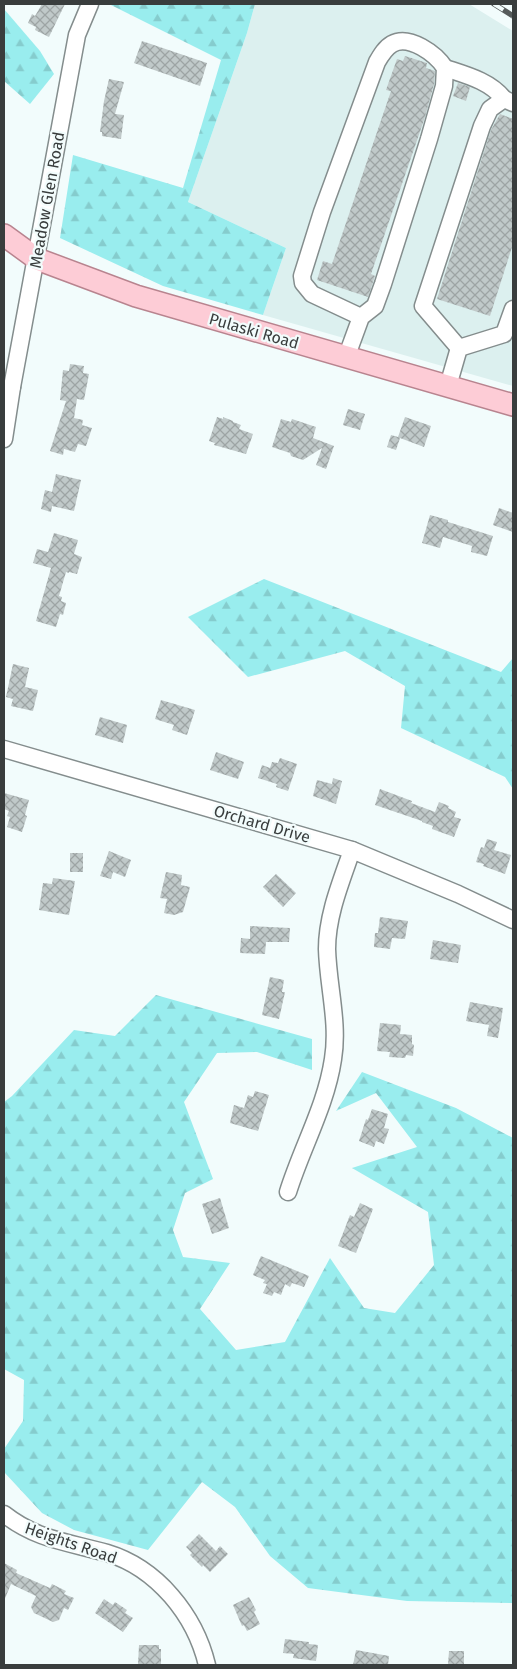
<svg xmlns="http://www.w3.org/2000/svg" width="517" height="1669" viewBox="0 0 517 1669" font-family="'Fira Sans',sans-serif">
<style>
.built{fill:#dcf0ef}
.forest{fill:url(#forest-firs)}
.building{fill:url(#building-cross-hatch)}
.lines{fill:none;stroke-linecap:round;stroke-linejoin:round}
.minor-casing{stroke:#848d8d;stroke-width:19}
.major-casing{stroke:#b8848f;stroke-width:24}
.minor{stroke:#fff;stroke-width:16}
.major{stroke:#fdccd6;stroke-width:21}
.rail-casing{stroke:#565b5b;stroke-width:5.5}
.rail{stroke:#f2fcfc;stroke-width:4;stroke-dasharray:11;stroke-linecap:butt}
.labels{text-anchor:middle;dominant-baseline:central;stroke-width:4.5;stroke-linejoin:round;paint-order:stroke}
.street-label{font-size:16px;fill:#393d3d;stroke:#f2fcfc}
</style>
<defs>
<pattern id="forest-firs" width="22" height="20" patternUnits="userSpaceOnUse" patternTransform="scale(1.25)"><rect width="22" height="20" fill="#99edee"/><path d="M5 1l3.5 6h-7zM16 11l3.5 6h-7z" fill="#85cccd"/></pattern>
<pattern id="building-cross-hatch" width="8" height="8" patternUnits="userSpaceOnUse" patternTransform="scale(1.25)"><rect width="8" height="8" fill="#c0c9c9"/><path d="M0 0l8 8M0 8l8-8" fill="none" stroke="#9da4a4"/></pattern>
</defs>
<rect width="100%" height="100%" fill="#f2fcfc"/>
<!-- built -->
<path class="built" d="M255,4H469L513,31V386L263,315L286,248L188,202L247,33Z"/>
<!-- forest -->
<g class="forest">
<path d="M109,4H255L247,33L188,202L286,248L263,315L163,286L60,238L73,155L183,188L221,60Z"/>
<path d="M4,9L40,51L54,74L30,104L4,81Z"/>
<path d="M264,579L501,672L513,658V789L505,777L401,728L405,686L345,651L248,677L188,617Z"/>
<path d="M156,995L312,1039V1070L257,1052L217,1053L184,1102L213,1179L185,1193L173,1230L183,1257L230,1263L200,1309L236,1350L285,1342L330,1258L364,1308L395,1313L434,1265L428,1212L352,1168L417,1147L376,1093L336,1111L362,1072L456,1108L513,1138V1603L407,1601L308,1588L270,1556L235,1507L202,1482L148,1550L74,1530L42,1513L4,1472V1449L23,1421L24,1380L4,1369V1102L12,1096L74,1030L115,1036Z"/>
</g>
<!-- building -->
<g class="building">
<path d="M42,4H65L49,37L35,30L36,27L28,23L32,14L35,16Z"/>
<path d="M142,41L207,63L200,86L134,63Z"/>
<path d="M405,56L427,63L426,68L435,71L434,84L425,117L371,274L375,276L368,297L317,280L323,261L332,264L391,91L386,90L397,59L403,61Z"/>
<path d="M109,79L124,82L115,114L124,115L121,139L102,136V132H100L104,101Z"/>
<path d="M458,83L470,87L466,101L453,96Z"/>
<path d="M500,114L513,119V244L490,316L437,299L491,130Z"/>
<path d="M70,364L84,366L83,373L89,374L84,400L77,399L74,418L83,420L82,425L92,428L86,446L78,444L75,452L64,449L63,455L50,451L66,401L60,400L63,370L69,371Z"/>
<path d="M348,409L365,414L360,430L343,425Z"/>
<path d="M217,417L223,419V417L233,421V422L241,425L239,429L253,434L246,454L214,445L215,443L209,441Z"/>
<path d="M405,417L431,426L424,447L400,438L396,450L387,447L391,435L398,437Z"/>
<path d="M281,419L291,422L292,419L316,427L313,438L334,446L326,469L316,465L322,448L303,460L291,456L290,453L272,447Z"/>
<path d="M56,474L81,480L74,511L52,506L51,512L41,509L45,490L52,492Z"/>
<path d="M499,508L513,513V532L493,525Z"/>
<path d="M430,515L448,520V522L493,536L487,556L471,552L472,546L443,537L440,548L422,543Z"/>
<path d="M54,533L78,540L74,554L82,557L77,574L69,572V573L66,572L59,596L62,597L61,601L66,603L63,615L60,614L56,627L36,621L51,568L33,563L37,549L48,552Z"/>
<path d="M13,664L29,668L25,687L38,690L33,711L11,706L13,699L6,697Z"/>
<path d="M161,700L195,710L187,735L172,730L174,725L155,719Z"/>
<path d="M100,717L127,725L123,743L95,735Z"/>
<path d="M216,752L244,762L238,779L210,770Z"/>
<path d="M280,758L297,764L288,791L276,787L277,784L258,778L262,765L270,768L272,762L278,763Z"/>
<path d="M333,778L342,781L336,804L313,796L317,780L332,784Z"/>
<path d="M380,789L412,801L411,803L435,812L439,802L449,806L448,808L456,812L454,817L461,819L454,837L432,829L433,826L422,822V821L375,805Z"/>
<path d="M4,793L29,800L25,815L27,816L22,832L7,827L10,817L7,816L9,811L4,809Z"/>
<path d="M487,839L497,842L494,850L511,855L505,874L483,866L484,864L476,862L481,847L484,848Z"/>
<path d="M109,851L131,860L125,877L113,872L111,879L100,876Z"/>
<rect x="70" y="853" width="13" height="19"/>
<path d="M166,872L182,875L181,885L190,887L183,912L174,915L164,913L167,899L160,898Z"/>
<path d="M276,874L296,893L283,907L263,887Z"/>
<path d="M53,878L75,881L69,915L39,910L43,883L52,884Z"/>
<path d="M380,917L408,921L405,939L392,938L390,949L374,947L375,933H378Z"/>
<path d="M250,926L290,928L289,942H266L265,954L240,953L241,938L250,939Z"/>
<path d="M433,940L461,945L458,963L430,959Z"/>
<path d="M270,977L284,980L282,992H285L279,1019L262,1015Z"/>
<path d="M470,1002L503,1008L498,1038L487,1036L489,1025L466,1021Z"/>
<path d="M380,1023L401,1025L400,1034L412,1035V1044L414,1045L413,1056L406,1055L405,1058L389,1057L390,1052L377,1051Z"/>
<path d="M255,1091L269,1095L258,1131L230,1123L234,1105L244,1108L248,1095L253,1097Z"/>
<path d="M372,1109L388,1114L384,1128L389,1129L384,1144L376,1141L374,1147L359,1141L366,1119L368,1120Z"/>
<path d="M220,1198L229,1228L212,1234L202,1204Z"/>
<path d="M360,1203L373,1209L356,1253L338,1246L350,1215L354,1217Z"/>
<path d="M261,1256L309,1276L304,1287L292,1283L290,1287L285,1284L281,1295L274,1292L272,1296L263,1293L267,1284L263,1283L265,1280L253,1275Z"/>
<path d="M199,1534L216,1551L220,1546L228,1554L210,1572L203,1565L202,1567L190,1555L192,1553L186,1547Z"/>
<path d="M4,1563L17,1570L16,1573L41,1584L50,1588L52,1584L66,1591L64,1594L74,1598L68,1610L64,1608L59,1620L53,1622L34,1613L31,1607L36,1596L11,1584L4,1601Z"/>
<path d="M249,1597L256,1610L254,1612L260,1624L247,1631L244,1625L242,1626L233,1605Z"/>
<path d="M104,1599L113,1605L115,1602L127,1610L125,1613L133,1618L123,1632L95,1613Z"/>
<path d="M285,1639L309,1642V1644L318,1645L316,1661L293,1658L294,1654L283,1653Z"/>
<path d="M139,1645H159V1649H161V1665H138Z"/>
<path d="M356,1650L389,1656L388,1665H353Z"/>
<path d="M449,1651H464V1665H448Z"/>
</g>
<g class="lines">
<defs>
<g id="minor">
<path d="M445,68C466,75 490,81 504,99"/>
<path d="M459,348L423,306L482,126L490,109L504,99L513,103"/>
<path d="M346,358L361,317L375,306L383,284L429,139L444,86L445,68C436,54 409,34 392,44C385,48 381,55 377,62L322,212L302,276L303,283L312,294L361,317"/>
<path d="M448,386L459,348L504,334L513,309"/>
<path d="M4,394L12,387L77,35L90,4"/>
<path d="M4,439L12,387"/>
<path d="M4,749L352,850L458,894L513,920"/>
<path d="M288,1192C302,1147 326,1106 333,1059C339,1023 328,986 327,949C327,915 341,882 352,850"/>
<path d="M4,1514C37,1540 68,1542 107,1553C157,1568 195,1615 207,1665"/>
</g>
<path id="major" d="M4,235L37,259L136,296L513,405"/>
</defs>
<!-- minor casing -->
<use href="#minor" class="minor-casing"/>
<!-- major casing -->
<use href="#major" class="major-casing"/>
<!-- minor -->
<use href="#minor" class="minor"/>
<!-- major -->
<use href="#major" class="major"/>
<defs>
<path id="rail" d="M494,4L513,16"/>
</defs>
<!-- rail casing -->
<use href="#rail" class="rail-casing"/>
<!-- rail -->
<use href="#rail" class="rail"/>
</g>
<g class="labels">
<!-- street labels -->
<g class="street-label">
<text transform="translate(47 200) rotate(-80)">Meadow Glen Road</text>
<text transform="translate(254 331) rotate(16)">Pulaski Road</text>
<text transform="translate(262 824) rotate(16)">Orchard Drive</text>
<text transform="translate(71 1543) rotate(19)">Heights Road</text>
</g>
</g>
<!-- border -->
<rect width="517" height="1669" fill="none" stroke="#393d3d" stroke-width="10"/>
</svg>
